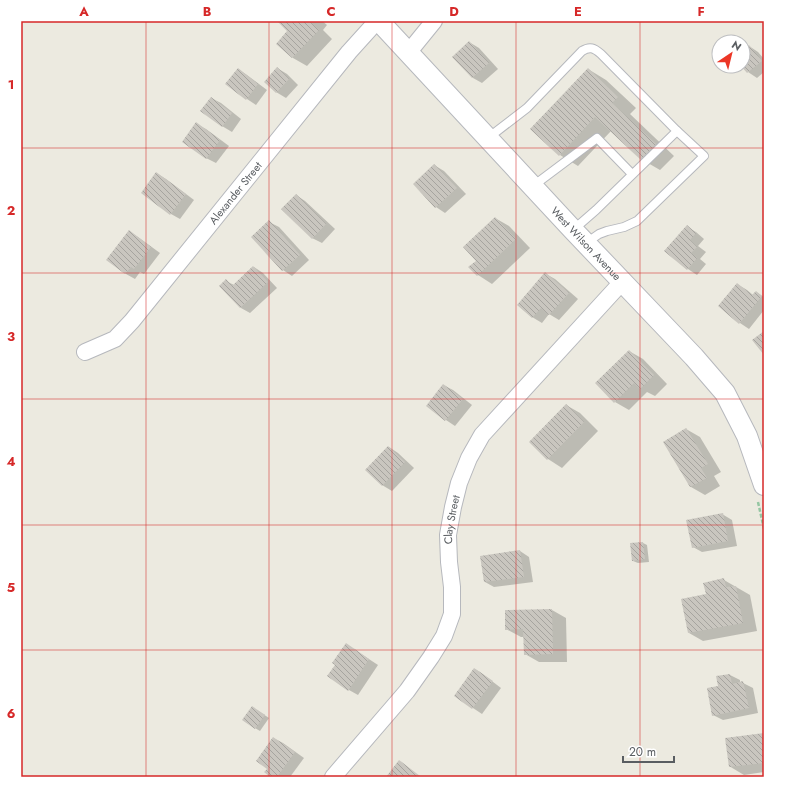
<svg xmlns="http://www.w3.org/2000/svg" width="785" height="798" viewBox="0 0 785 798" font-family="Jost,sans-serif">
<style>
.shadow{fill:#0003}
.building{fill:url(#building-back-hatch)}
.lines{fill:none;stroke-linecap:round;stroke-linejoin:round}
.service-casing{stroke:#b6b8bd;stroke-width:10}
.minor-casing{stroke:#b6b8bd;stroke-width:18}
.tertiary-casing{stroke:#b6b8bd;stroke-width:22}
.path{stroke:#94c6a2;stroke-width:2.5;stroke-dasharray:4 2;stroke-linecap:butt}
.service{stroke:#fff;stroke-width:8}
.minor{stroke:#fff;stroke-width:16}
.tertiary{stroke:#fff;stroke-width:20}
.grid{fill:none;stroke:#d62828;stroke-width:1;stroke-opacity:0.55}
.labels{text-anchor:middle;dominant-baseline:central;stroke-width:3.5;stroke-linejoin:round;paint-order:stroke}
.street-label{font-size:11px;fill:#595d61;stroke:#fff}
.neatline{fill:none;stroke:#d62828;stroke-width:1.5}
.grid-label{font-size:13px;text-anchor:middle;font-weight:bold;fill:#d62828}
</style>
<defs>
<pattern id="building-back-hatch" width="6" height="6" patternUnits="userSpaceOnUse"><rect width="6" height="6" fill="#c9c6bf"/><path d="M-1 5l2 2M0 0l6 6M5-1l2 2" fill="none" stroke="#a6a49f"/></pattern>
</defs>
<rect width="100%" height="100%" fill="#eceae0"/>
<!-- shadow -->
<g class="shadow">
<path d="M278,21H322L327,25L323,30L332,39L307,66L293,58L278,44L289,31Z"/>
<path d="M469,42L479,48L498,69L482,83L473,78L454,57Z"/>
<path d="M749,46L758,52L764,59V72L757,78L748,72L742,66L743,51Z"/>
<path d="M277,68L287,74L298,85L286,98L276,92Z"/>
<path d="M238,69L247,75L267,90L256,105L247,99L227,84Z"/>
<path d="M588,69L606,80L636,108L630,114L674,156L660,170L641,159L611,131L578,166L560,155Z"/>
<path d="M211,98L221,103L241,119L232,132L222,126Z"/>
<path d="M196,124L206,129L229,146L216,163L206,158Z"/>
<path d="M434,165L444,171L466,194L445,213L436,207L414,184Z"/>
<path d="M156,173L166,179L194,200L180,219L171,214Z"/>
<path d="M296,195L305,201L335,229L322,243L312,238Z"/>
<path d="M495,218L509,226L530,248L492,284L478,275L477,261Z"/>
<path d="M269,222L279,227L309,260L292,276L283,270Z"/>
<path d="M687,227L696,232L704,239L698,246L706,252L700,259L706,264L697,275L688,269L666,251Z"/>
<path d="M129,232L138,237L160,253L144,274L140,272L135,279L126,274L108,260Z"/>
<path d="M254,267L263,273L277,288L250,313L241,308L220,286L226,281L234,285Z"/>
<path d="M546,274L555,279L578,299L559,320L549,314L542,323L532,317Z"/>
<path d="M737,284L747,290L753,295L756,292L764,297V310L749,329L740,323L719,306Z"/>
<path d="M629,351L643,359L667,384L655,396L647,392L629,410L615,402Z"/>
<path d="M443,385L453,390L472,405L455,426L446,420L427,406Z"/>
<path d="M566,405L580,413L598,431L562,468L548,459L530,442Z"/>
<path d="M686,429L700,437L721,472L714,476L720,486L705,495L691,487Z"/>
<path d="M389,447L398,453L414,468L392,491L382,485Z"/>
<path d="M722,514L732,520L737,546L702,552L693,547Z"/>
<path d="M643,543L647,545L649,562L638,563L633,561Z"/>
<path d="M520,551L529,557L533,582L494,587L485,582Z"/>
<path d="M724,580L750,595L757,631L703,641L689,633L707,595Z"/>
<path d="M552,610L566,618L567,662H539L525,654L524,637H521L506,629V611Z"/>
<path d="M346,644L378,665L358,695L349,690L336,665Z"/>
<path d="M475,669L484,675L501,688L482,714L473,708L455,695Z"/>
<path d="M730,675L740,680V683H743L753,688L758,713L723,720L713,715L719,687L717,677Z"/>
<path d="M257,710L269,718L260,731L255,728Z"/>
<path d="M764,734V772L744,775L729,766Z"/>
<path d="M273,738L283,743L304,758L290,777H272L268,769Z"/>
</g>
<!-- building -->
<g class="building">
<path d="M277,21H309L319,30L292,58L276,44L287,31Z"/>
<path d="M469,41L489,63L472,78L452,57Z"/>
<path d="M749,45L762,61L747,73L741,66H743V50Z"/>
<path d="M277,67L289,79L276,93L264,82Z"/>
<path d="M238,68L258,84L246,100L225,84Z"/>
<path d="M588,68L618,97L612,103L656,144L641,160L595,117L559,156L530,129Z"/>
<path d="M211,97L232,113L222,127L200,111Z"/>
<path d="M196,122L220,140L206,159L182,142Z"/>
<path d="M434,164L457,188L435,208L413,184Z"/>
<path d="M156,172L186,194L170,215L141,193Z"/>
<path d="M296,194L326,224L312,239L281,209Z"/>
<path d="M495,217L516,239L477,276L468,267L476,261L463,247Z"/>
<path d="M269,220L300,255L282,271L251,237Z"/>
<path d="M687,225L696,233L690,240L697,247L691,253L697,258L687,270L664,251Z"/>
<path d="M129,230L151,247L134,269L131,267L125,274L106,260Z"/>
<path d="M253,266L268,282L240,308L219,286L226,279L232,286Z"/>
<path d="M545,272L569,293L549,315L541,308L532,318L517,305Z"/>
<path d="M737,283L752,295L756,291L762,296L739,324L718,306Z"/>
<path d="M764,331V355L752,340Z"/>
<path d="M629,350L654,375L640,389L634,383L614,403L595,383Z"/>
<path d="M443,384L463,399L445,421L426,406Z"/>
<path d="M566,404L584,422L547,460L529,442Z"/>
<path d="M686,428L708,464L701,468L707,478L690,487L663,442Z"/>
<path d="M388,446L405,462L382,486L365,470Z"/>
<path d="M723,513L728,541L692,548L686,520Z"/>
<path d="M643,542L645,559L632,561L630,543Z"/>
<path d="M520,550L524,577L484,582L480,556Z"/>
<path d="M724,578L726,587L736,586L743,623L688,633L681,599L706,594L703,583Z"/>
<path d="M552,609L553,654L524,655L523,629L505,630V610Z"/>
<path d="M346,643L369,659L348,691L327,676L335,665L332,663Z"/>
<path d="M474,668L493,681L472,709L454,696Z"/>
<path d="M730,674L732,684L743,681L749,708L712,716L707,688L718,686L716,676Z"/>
<path d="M252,706L265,715L255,729L242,720Z"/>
<path d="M764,733V763L729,767L725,738Z"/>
<path d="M273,737L295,752L277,777H270L264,772L267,769L256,761Z"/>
<path d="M399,760L420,776V777H386Z"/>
</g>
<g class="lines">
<defs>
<g id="service">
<path d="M488,138L527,108L582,51C590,46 594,48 601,54L677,131L596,210L573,230"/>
<path d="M533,186L597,138L632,174"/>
<path d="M586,243L599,234L607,231L624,227L637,221L704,156L677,131"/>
</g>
<g id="minor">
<path d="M408,53L434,21"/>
<path id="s1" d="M85,352L115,339L132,321L349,52L377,21"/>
<path id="s2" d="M333,777L407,691L431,657L444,636L452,614V587L449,562L448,535L453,507L459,483L469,458L482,435L622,282"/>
</g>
<g id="tertiary">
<path id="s3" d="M379,21L573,230L694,357L725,393L747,436L764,485"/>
</g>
</defs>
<!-- service casing -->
<use href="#service" class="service-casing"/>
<!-- minor casing -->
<use href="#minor" class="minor-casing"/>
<!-- tertiary casing -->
<use href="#tertiary" class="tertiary-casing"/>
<!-- path -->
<path class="path" d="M758,502L764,529"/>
<!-- service -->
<use href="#service" class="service"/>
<!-- minor -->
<use href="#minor" class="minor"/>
<!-- tertiary -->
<use href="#tertiary" class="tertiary"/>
</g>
<!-- grid -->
<path class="grid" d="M146,21V777M269,21V777M392,21V777M516,21V777M640,21V777M21,148H764M21,273H764M21,399H764M21,525H764M21,650H764"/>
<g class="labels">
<!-- street labels -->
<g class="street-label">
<text stroke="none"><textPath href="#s1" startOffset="222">Alexander Street</textPath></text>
<text stroke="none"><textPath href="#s3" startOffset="304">West Wilson Avenue</textPath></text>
<text stroke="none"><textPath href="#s2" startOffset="298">Clay Street</textPath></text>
</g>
</g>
<!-- border -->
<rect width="785" height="798" fill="none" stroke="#ffffff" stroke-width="44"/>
<!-- north arrow -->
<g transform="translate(731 54) rotate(35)"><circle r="19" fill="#ffffff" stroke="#bdbec0"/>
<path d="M0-3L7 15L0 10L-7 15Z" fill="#ec3626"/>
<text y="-6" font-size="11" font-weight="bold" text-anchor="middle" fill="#595d61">N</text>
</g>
<!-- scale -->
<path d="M623 756v6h51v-6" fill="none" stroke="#595d61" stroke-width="2"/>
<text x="629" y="756" font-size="12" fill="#595d61" stroke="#ffffff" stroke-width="3" paint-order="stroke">20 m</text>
<rect x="22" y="22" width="741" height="754" class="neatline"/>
<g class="grid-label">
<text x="84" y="16">A</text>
<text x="207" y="16">B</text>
<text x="331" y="16">C</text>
<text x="454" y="16">D</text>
<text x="578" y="16">E</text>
<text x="701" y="16">F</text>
<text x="11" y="89">1</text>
<text x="11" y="215">2</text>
<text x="11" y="341">3</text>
<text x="11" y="466">4</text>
<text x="11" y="592">5</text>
<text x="11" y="718">6</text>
</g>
</svg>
